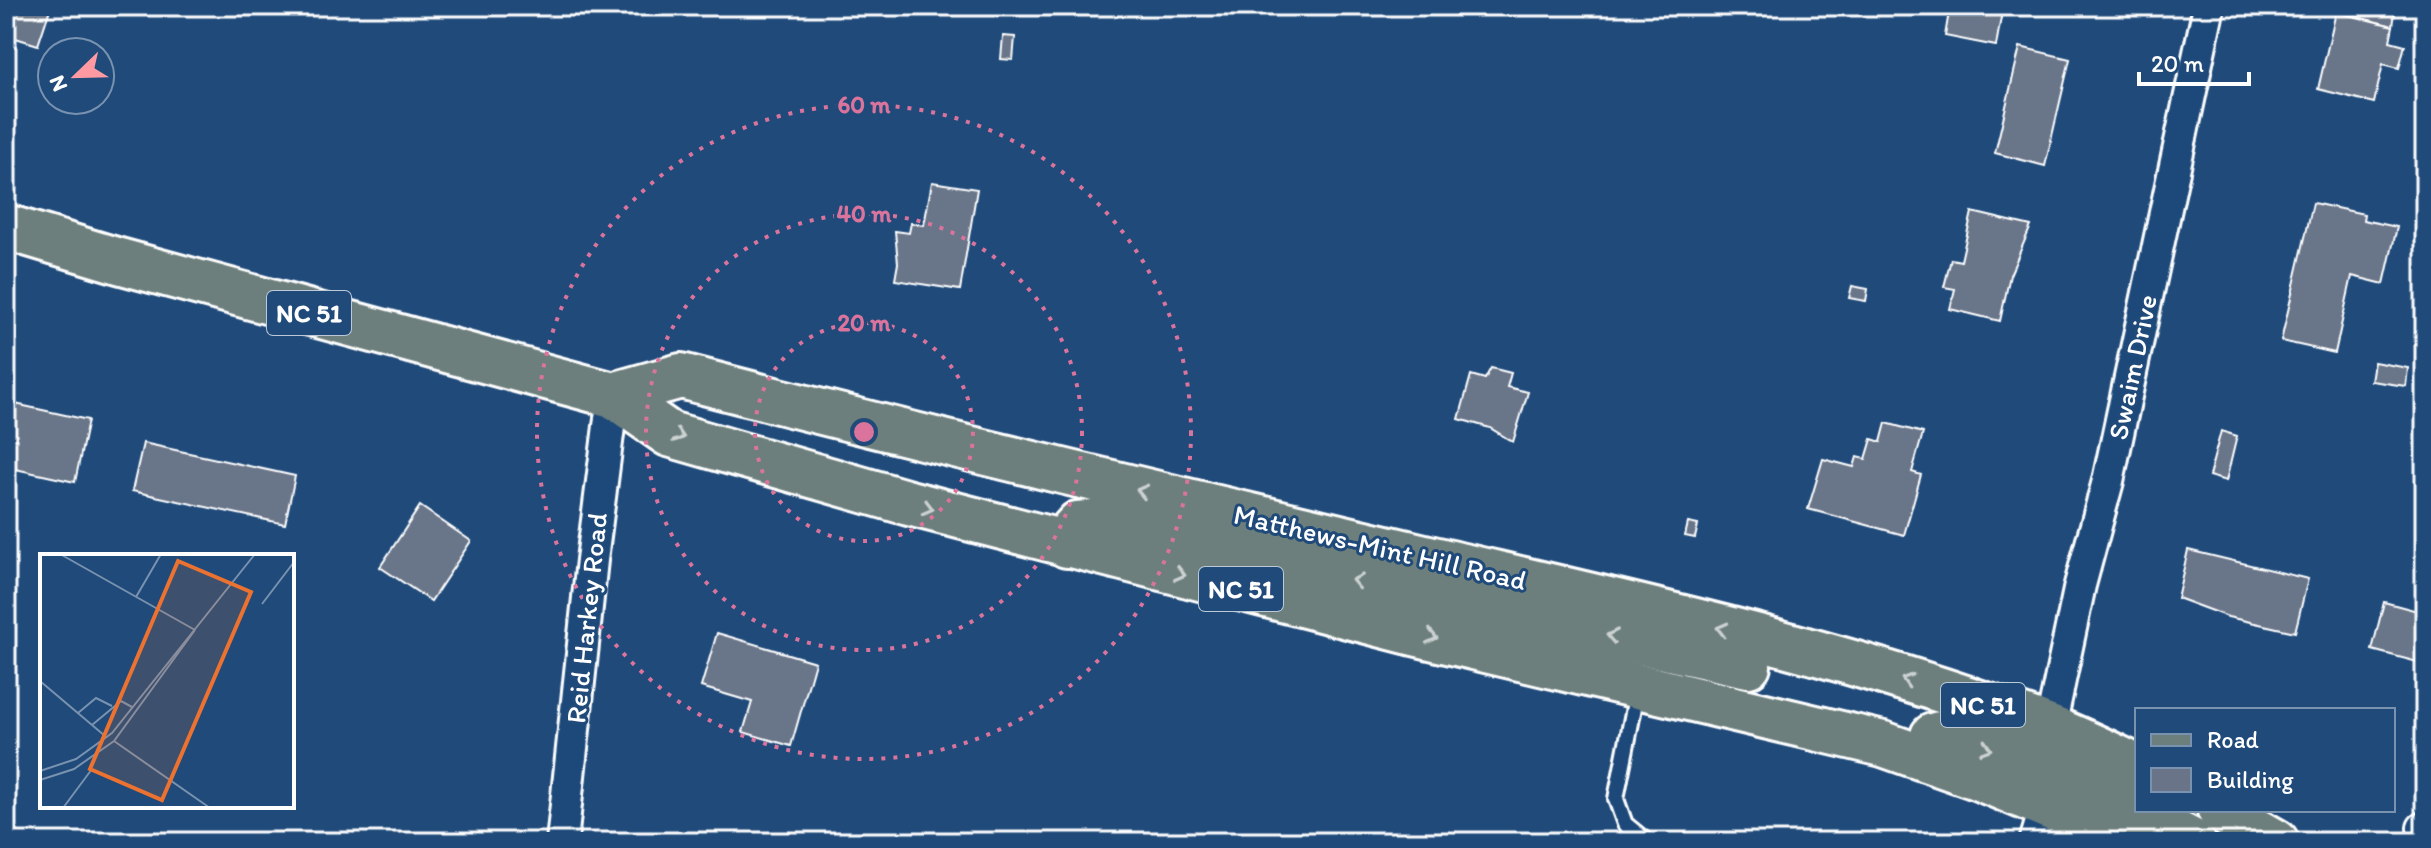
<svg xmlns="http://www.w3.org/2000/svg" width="2431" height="848" viewBox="0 0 2431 848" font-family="Itim,sans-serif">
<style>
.building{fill:#697488;stroke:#fff;stroke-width:2}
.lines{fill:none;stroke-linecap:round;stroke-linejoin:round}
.lane-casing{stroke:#fff;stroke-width:20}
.street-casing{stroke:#fff;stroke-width:36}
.primary-casing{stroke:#fff;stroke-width:50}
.path{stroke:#fff;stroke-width:5;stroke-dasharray:8 6;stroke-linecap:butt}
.lane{stroke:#1f4a7a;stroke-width:14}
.street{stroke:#1f4a7a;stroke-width:30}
.primary{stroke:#6c7f7c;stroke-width:44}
.oneway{stroke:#ccd2d1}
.ring{fill:none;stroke:#da749d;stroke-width:4;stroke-dasharray:4 8}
.labels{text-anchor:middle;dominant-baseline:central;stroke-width:6;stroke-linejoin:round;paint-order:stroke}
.shield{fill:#1f4a7a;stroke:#bcc9d7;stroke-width:2}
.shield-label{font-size:26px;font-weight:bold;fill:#fff}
.street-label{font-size:28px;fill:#fff;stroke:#1f4a7a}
.inset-road{fill:none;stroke:#7992af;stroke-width:2}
.view{fill:#eb7230;fill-opacity:0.15;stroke:#eb7230;stroke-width:4}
.inset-edge{fill:none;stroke:#fff;stroke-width:4}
.centre{fill:#da749d;stroke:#1f4a7a;stroke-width:4}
.ring-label{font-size:24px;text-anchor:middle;font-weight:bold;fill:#da749d;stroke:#1f4a7a;stroke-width:6;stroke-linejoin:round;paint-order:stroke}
</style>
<rect width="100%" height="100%" fill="#1f4a7a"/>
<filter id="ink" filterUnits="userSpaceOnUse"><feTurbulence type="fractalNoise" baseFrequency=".0125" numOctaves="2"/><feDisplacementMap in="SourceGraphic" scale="16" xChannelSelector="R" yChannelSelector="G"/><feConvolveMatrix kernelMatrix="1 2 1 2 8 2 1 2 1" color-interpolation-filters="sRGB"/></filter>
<g filter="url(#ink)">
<!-- building -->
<g class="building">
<path d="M6,6H51L38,45L6,35Z"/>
<path d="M1950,6H2003L1996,46L1945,36Z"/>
<path d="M2351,6H2396L2393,26L2349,15Z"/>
<path d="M2336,12L2393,26L2390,41L2405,45L2399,68L2383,64L2374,103L2318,89Z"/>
<path d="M1003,36L1015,37L1013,60L1001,59Z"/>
<path d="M2020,47L2070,59L2045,166L1995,153Z"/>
<path d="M932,182L977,189L960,290L895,280L898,263L895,231L909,233L911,223L924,225Z"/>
<path d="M2313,203L2364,214L2363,220L2397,227L2384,284L2352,276L2335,353L2281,341Z"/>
<path d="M1972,212L2031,226L2010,275L2000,321L1950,309L1955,289L1944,287L1951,259L1961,261Z"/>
<path d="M1852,286L1868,289L1866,301L1849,298Z"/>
<path d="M2374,362L2408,368L2406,386L2371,381Z"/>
<path d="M1491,368L1511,373L1507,387L1528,392L1513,442L1490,428L1459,419L1471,375L1485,379Z"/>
<path d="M6,402L88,420L75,482L6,467Z"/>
<path d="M1886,423L1923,433L1912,472L1921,475L1904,535L1808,509L1823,459L1854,467L1857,457L1866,459L1872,439L1881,442Z"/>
<path d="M2221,431L2237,436L2226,481L2209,476Z"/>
<path d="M143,443L295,476L285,524L132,491Z"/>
<path d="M420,506L471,541L431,601L380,567Z"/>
<path d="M1688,523L1698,525L1695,538L1685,536Z"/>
<path d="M2188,550L2308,579L2295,632L2228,617L2177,598Z"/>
<path d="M2384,602L2425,613V664L2372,650Z"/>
<path d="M717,633L815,662L791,746L743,732L752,702L701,687Z"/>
</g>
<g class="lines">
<defs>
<path id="lane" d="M1637,692L1616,799L1625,824L1647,842"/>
<g id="street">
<path d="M2050,728L2080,585L2108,481L2209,6"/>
<path d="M2423,828L2425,829"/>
<path d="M562,842L592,560L613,395"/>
<path d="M2035,842L2046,806"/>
</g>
<g id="primary">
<path d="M6,227L119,261L613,395L669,434L909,503L1414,633L1883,744L1974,776L2061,812L2122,842"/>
<path d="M613,395L681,376C931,441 1182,500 1433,559C1639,607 1848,652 2047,727C2077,738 2107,753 2137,767"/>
<path d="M1067,545L1070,533L1078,524L1099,522L1279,564L1748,665"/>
<path d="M1933,736L1940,734C2029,760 2112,799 2193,842"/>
<path d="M2220,810L2276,842"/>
</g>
</defs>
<!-- lane casing -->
<use href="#lane" class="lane-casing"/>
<!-- street casing -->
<use href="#street" class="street-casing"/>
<!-- primary casing -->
<use href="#primary" class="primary-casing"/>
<!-- path -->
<path class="path" d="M6,127L16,130"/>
<!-- lane -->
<use href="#lane" class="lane"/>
<!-- street -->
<use href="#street" class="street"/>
<!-- primary -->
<use href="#primary" class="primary"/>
</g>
<!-- one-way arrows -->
<defs><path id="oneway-chevron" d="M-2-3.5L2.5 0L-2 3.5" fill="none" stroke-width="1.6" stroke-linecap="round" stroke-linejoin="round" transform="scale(2)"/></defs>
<g class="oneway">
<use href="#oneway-chevron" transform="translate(679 436) rotate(19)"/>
<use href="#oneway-chevron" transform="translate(1142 491) rotate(-166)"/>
<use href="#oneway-chevron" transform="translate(928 508) rotate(15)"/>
<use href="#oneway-chevron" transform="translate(1180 574) rotate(14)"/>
<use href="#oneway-chevron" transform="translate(1357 581) rotate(-168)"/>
<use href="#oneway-chevron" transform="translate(1722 629) rotate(-166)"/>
<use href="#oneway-chevron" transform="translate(1612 636) rotate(-168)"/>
<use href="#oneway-chevron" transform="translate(1432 637) rotate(13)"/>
<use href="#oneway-chevron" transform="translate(1907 680) rotate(-163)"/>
<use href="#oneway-chevron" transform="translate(1986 748) rotate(17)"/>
</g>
</g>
<!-- distance rings -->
<g class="ring">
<circle cx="864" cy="432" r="109"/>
<circle cx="864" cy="432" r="218"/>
<circle cx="864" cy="432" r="327"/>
</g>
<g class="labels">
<!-- shield labels -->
<g class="shield">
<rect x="267" y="291" width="84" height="44" rx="6"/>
<rect x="1199" y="567" width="84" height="44" rx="6"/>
<rect x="1941" y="683" width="84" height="44" rx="6"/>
</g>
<g class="shield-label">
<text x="309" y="313">NC 51</text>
<text x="1241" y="589">NC 51</text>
<text x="1983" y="705">NC 51</text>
</g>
<!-- street labels -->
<g class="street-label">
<text transform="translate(2132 367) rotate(-78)">Swaim Drive</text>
<text transform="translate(1380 547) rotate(13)">Matthews-Mint Hill Road</text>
<text transform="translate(586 618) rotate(-84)">Reid Harkey Road</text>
</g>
</g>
<!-- overview -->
<g transform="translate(40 554)">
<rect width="254" height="254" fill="#1f4a7a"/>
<path class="inset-road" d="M20,0L155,76M96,43L121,0M222,50L254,8M0,127L65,182M38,159L56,144L72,152M52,171L81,147L92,153M74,187L170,254M0,217L36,205L72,179L215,0M0,226L34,215L74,187L155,76M23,254L52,215"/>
<path class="view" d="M138,7L211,38L122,246L50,215Z"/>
<rect width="254" height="254" class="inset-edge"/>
</g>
<circle cx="864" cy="432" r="12" class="centre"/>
<g class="ring-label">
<text x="864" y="113">60 m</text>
<text x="864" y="222">40 m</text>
<text x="864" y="331">20 m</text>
</g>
<!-- margin -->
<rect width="2431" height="848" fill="none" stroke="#1f4a7a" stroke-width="32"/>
<rect x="16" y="16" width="2399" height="816" fill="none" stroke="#fff" stroke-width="3" filter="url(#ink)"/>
<!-- legend -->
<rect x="2135" y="708" width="260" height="104" fill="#1f4a7a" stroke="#7992af" stroke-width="2"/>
<rect x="2151" y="734" width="40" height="12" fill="#6c7f7c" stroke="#7992af" stroke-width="2"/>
<text x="2207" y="748" font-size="24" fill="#ffffff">Road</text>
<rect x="2151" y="768" width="40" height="24" fill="#697488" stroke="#7992af" stroke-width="2"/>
<text x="2207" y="788" font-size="24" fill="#ffffff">Building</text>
<!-- north arrow -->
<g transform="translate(76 76) rotate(247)"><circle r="38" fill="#1f4a7a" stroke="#7992af" stroke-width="2"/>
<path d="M0-6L14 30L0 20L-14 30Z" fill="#ff9aa2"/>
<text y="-12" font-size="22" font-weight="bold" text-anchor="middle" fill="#ffffff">N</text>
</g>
<!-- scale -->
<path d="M2139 72v12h110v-12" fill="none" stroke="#ffffff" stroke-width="4"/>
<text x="2151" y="72" font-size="24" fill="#ffffff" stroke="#1f4a7a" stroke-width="6" paint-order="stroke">20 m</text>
</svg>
